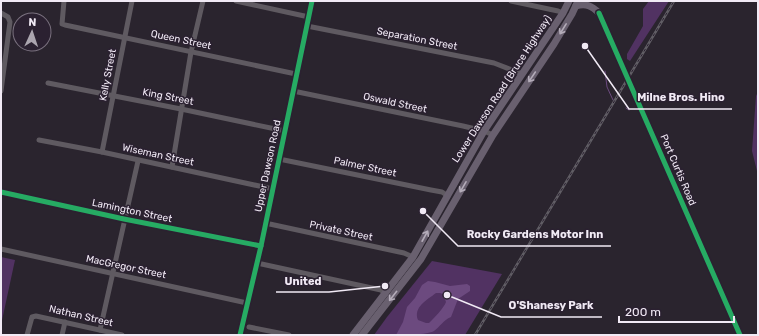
<svg xmlns="http://www.w3.org/2000/svg" width="759" height="336" viewBox="0 0 759 336" font-family="Rubik,sans-serif">
<style>
.green{fill:#513262}
.water{fill:#6c4a7f;fill-rule:evenodd}
.lines{fill:none;stroke-linecap:round;stroke-linejoin:round}
.stream{stroke:#6c4a7f;stroke-width:1}
.minor{stroke:#5f5a61;stroke-width:5}
.highway{stroke:#69606f;stroke-width:7}
.rail-casing{stroke:#615e65;stroke-width:2.5}
.rail{stroke:#2b2131;stroke-width:1;stroke-dasharray:3;stroke-linecap:butt}
.cycleway-casing{stroke:#2b2131;stroke-width:8}
.cycleway{stroke:#26ab63;stroke-width:5}
.oneway{stroke:#b4acb9}
.labels{text-anchor:middle;dominant-baseline:central;stroke-width:3;stroke-linejoin:round;paint-order:stroke}
.street-label{font-size:10px;fill:#f1eaf5;stroke:#2b2131}
.leader{fill:none;stroke:#f1eaf5;stroke-width:1.5}
.callout-dot{fill:#f1eaf5;stroke:#2b2131;stroke-width:1.5}
.callout-label{font-size:11px;text-anchor:middle;font-weight:bold;fill:#f1eaf5;stroke:#2b2131;stroke-width:3;stroke-linejoin:round;paint-order:stroke}
</style>
<rect width="100%" height="100%" fill="#2a242e"/>
<!-- green -->
<g class="green">
<path d="M649,1H669L630,61L627,59V54L643,26V9Z"/>
<path d="M758,92V175L752,151L756,96Z"/>
<path d="M1,257L15,260L1,325Z"/>
<path d="M432,261L502,274L465,335H374L387,317Z"/>
</g>
<!-- water -->
<path class="water" d="M428,281L435,282L450,286L467,284L470,286V291L458,299L451,317C443,320 440,327 434,331C427,335 404,335 396,335L403,322L407,307L415,298L422,285ZM436,293H440L443,294L446,302C444,308 434,318 429,323H426L418,320C413,307 427,300 436,293Z"/>
<g class="lines">
<!-- stream -->
<g class="stream">
<path d="M605,71L607,87L613,100"/>
<path d="M626,108L629,110"/>
</g>
<!-- minor -->
<g class="minor">
<path d="M64,1L62,24L65,25L296,74"/>
<path d="M236,1L309,17"/>
<path d="M511,1L558,11L563,13"/>
<path d="M1,13L8,17L10,22L1,91"/>
<path d="M599,13L740,335"/>
<path d="M307,26L494,63L522,74"/>
<path d="M48,83L181,109L285,131"/>
<path d="M293,91L463,126L484,131L493,135"/>
<path d="M39,140L102,152L273,189"/>
<path d="M102,152L132,1"/>
<path d="M279,159L431,190L442,192L448,196"/>
<path d="M172,167L191,52L203,1"/>
<path d="M1,192L124,219L261,246"/>
<path d="M265,223L404,253L413,257"/>
<path d="M1,249L247,303"/>
<path d="M257,263L381,290L386,294"/>
<path d="M249,327L289,335"/>
<path d="M100,330L138,161"/>
<path d="M27,335L32,317L36,316L122,335"/>
<path d="M62,335L65,322"/>
<path d="M240,335L261,246L312,1"/>
</g>
<!-- highway -->
<g class="highway">
<path d="M576,6C586,3 592,6 599,13"/>
<path d="M353,335L413,257L484,131L563,13L569,1"/>
<path d="M362,335L421,259L493,135L554,44L572,14L578,1"/>
</g>
<defs>
<path id="rail" d="M475,335L674,1"/>
</defs>
<!-- rail casing -->
<use href="#rail" class="rail-casing"/>
<!-- rail -->
<use href="#rail" class="rail"/>
<defs>
<g id="cycleway">
<path d="M599,13L740,335"/>
<path d="M1,192L124,219L261,246"/>
<path d="M240,335L261,246L312,1"/>
</g>
</defs>
<!-- cycleway casing -->
<use href="#cycleway" class="cycleway-casing"/>
<!-- cycleway -->
<use href="#cycleway" class="cycleway"/>
</g>
<!-- one-way arrows -->
<defs><path id="oneway-shaft" d="M-6 0H5M1.5-3L5.5 0L1.5 3" fill="none" stroke-width="1.6" stroke-linecap="round" stroke-linejoin="round"/></defs>
<g class="oneway">
<use href="#oneway-shaft" transform="translate(563 29) rotate(122)"/>
<use href="#oneway-shaft" transform="translate(532 77) rotate(124)"/>
<use href="#oneway-shaft" transform="translate(463 187) rotate(120)"/>
<use href="#oneway-shaft" transform="translate(425 236) rotate(-61)"/>
<use href="#oneway-shaft" transform="translate(393 296) rotate(128)"/>
</g>
<g class="labels">
<!-- street labels -->
<g class="street-label">
<text transform="translate(417 39) rotate(11)">Separation Street</text>
<text transform="translate(181 40) rotate(12)">Queen Street</text>
<text transform="translate(108 75) rotate(-79)">Kelly Street</text>
<text transform="translate(502 89) rotate(-57)">Lower Dawson Road (Bruce Highway)</text>
<text transform="translate(168 97) rotate(11)">King Street</text>
<text transform="translate(395 103) rotate(12)">Oswald Street</text>
<text transform="translate(158 155) rotate(12)">Wiseman Street</text>
<text transform="translate(268 166) rotate(-78)">Upper Dawson Road</text>
<text transform="translate(365 167) rotate(12)">Palmer Street</text>
<text transform="translate(678 170) rotate(67)">Port Curtis Road</text>
<text transform="translate(132 211) rotate(12)">Lamington Street</text>
<text transform="translate(341 231) rotate(12)">Private Street</text>
<text transform="translate(126 267) rotate(12)">MacGregor Street</text>
<text transform="translate(81 316) rotate(13)">Nathan Street</text>
</g>
</g>
<!-- callouts -->
<path class="leader" d="M585 46L629 109H732M423 211L458 246H611M385 286L329 292H276M447 295L501 317H602"/>
<g class="callout-dot">
<circle cx="585" cy="46" r="4"/>
<circle cx="423" cy="211" r="4"/>
<circle cx="385" cy="286" r="4"/>
<circle cx="447" cy="295" r="4"/>
</g>
<g class="callout-label">
<text x="681" y="101">Milne Bros. Hino</text>
<text x="535" y="238">Rocky Gardens Motor Inn</text>
<text x="303" y="285">United</text>
<text x="551" y="309">O'Shanesy Park</text>
</g>
<!-- border -->
<rect width="759" height="336" fill="none" stroke="#f1eaf5" stroke-width="4"/>
<!-- north arrow -->
<g transform="translate(32 32) rotate(3)"><circle r="19" fill="#2b2131" stroke="#7a717f"/>
<path d="M0-3L7 15L0 10L-7 15Z" fill="#aba5af"/>
<text y="-6" font-size="11" font-weight="bold" text-anchor="middle" fill="#f1eaf5">N</text>
</g>
<!-- scale -->
<path d="M619 316v6h115v-6" fill="none" stroke="#f1eaf5" stroke-width="2"/>
<text x="625" y="316" font-size="12" fill="#f1eaf5" stroke="#2b2131" stroke-width="3" paint-order="stroke">200 m</text>
</svg>
